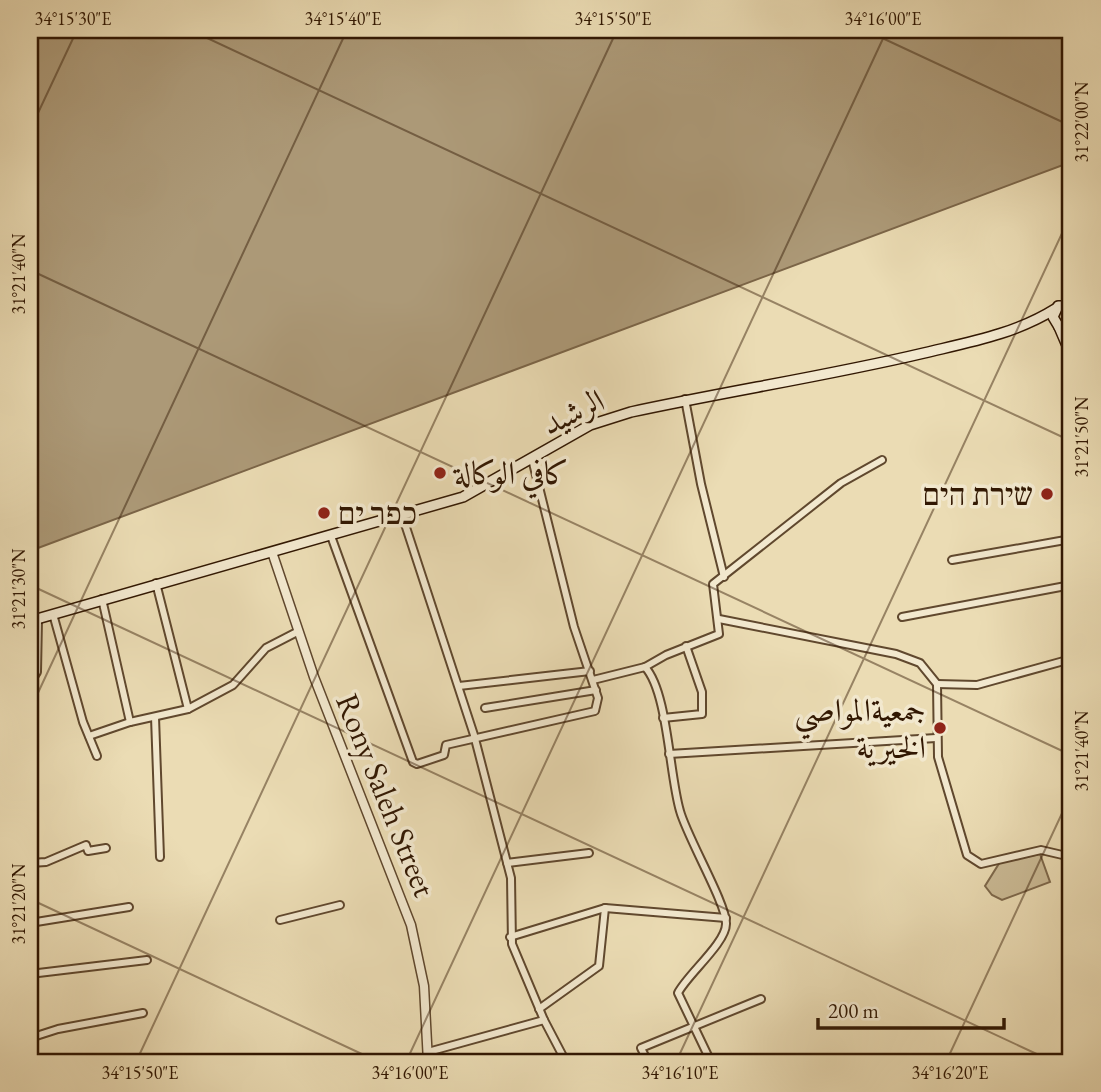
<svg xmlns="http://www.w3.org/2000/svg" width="1101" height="1092" viewBox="0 0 1101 1092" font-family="'EB Garamond',Amiri,'Frank Ruhl Libre',serif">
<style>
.green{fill:#cbbb96;stroke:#7e694c;stroke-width:2}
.water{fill:#ac9977;stroke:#7b6548;stroke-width:2}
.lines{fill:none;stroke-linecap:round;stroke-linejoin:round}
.minor-casing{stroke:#60482e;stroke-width:10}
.tertiary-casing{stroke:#60482e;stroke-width:11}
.secondary-casing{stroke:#311702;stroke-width:12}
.minor{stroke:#f2e8ce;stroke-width:6}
.tertiary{stroke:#f2e8ce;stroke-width:8}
.secondary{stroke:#f2e8ce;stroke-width:9}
.ticks{fill:none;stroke:#311702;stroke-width:2;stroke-opacity:0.45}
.poi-dot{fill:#8f2418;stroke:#f2e8ce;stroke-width:2.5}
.labels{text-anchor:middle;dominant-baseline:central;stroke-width:7;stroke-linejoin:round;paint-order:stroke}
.street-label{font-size:32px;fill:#311702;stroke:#f2e8ce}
.poi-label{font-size:32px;fill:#311702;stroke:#f2e8ce;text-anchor:start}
.neatline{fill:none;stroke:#311702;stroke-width:2.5}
.ticks-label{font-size:18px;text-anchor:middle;fill:#311702}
</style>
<rect width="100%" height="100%" fill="#ebdcb4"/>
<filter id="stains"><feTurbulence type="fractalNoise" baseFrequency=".00286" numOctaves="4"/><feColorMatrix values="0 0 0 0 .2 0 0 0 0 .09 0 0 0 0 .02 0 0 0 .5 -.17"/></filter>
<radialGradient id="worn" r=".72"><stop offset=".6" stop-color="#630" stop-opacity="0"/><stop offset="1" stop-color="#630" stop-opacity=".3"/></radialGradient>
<!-- green -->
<path class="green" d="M1040,854L1050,882L1002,900L992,895L985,886L1000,862Z"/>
<!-- water -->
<path class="water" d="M30,30H1071V162L30,551Z"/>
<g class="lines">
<defs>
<g id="minor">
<path d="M685,399L701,484L724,577"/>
<path d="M402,515L474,735L511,878L512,944L544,1020L566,1062"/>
<path d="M331,536L413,762L417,764L444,755L446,745L595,711L598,698L574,627L532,459"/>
<path d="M952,560L1071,539"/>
<path d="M156,583L188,709"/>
<path d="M102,599L130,722"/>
<path d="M53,614L83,722L97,756"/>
<path d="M902,617L1071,585"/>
<path d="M719,619L896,654L920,663L937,684L938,757L967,855L981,864L1041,850L1071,857"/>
<path d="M645,667C668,692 669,774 680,811C687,837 727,905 726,924C726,943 687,975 678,993L711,1062"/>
<path d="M593,680L645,667L666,655L719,634L713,584L841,483L882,460"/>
<path d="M30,683L37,672L38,619"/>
<path d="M937,684L977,685L1071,659"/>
<path d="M459,686L590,671"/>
<path d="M485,708L596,690"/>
<path d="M155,717L160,857"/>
<path d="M663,718L702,714V692L686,646"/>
<path d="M89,736L130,722L188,709L233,685L266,648L297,632"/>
<path d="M669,754L936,738"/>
<path d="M30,863L46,862L86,845L88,851L106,848"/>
<path d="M507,863L589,853"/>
<path d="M280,920L340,905"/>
<path d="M30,923L129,907"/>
<path d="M510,937L605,908L726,918"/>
<path d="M30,974L147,960"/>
<path d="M539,1009L599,966L605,908"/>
<path d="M30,1038L58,1029L143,1013"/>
<path d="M428,1052L544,1020"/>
<path d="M648,1062L641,1048L761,999"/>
<path d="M782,1062L789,1059"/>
</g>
<path id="tertiary" d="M272,552L314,677L411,925L424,986L428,1062"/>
<g id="secondary">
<path d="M1071,306H1058L1053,317L1059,327H1071"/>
<path d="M1059,327L1071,355"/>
<path d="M30,621L463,497L590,425L631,412C728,391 827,376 924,353C970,342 1015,334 1055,309"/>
</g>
</defs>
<!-- minor casing -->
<use href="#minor" class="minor-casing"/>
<!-- tertiary casing -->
<use href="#tertiary" class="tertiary-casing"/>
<!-- secondary casing -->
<use href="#secondary" class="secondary-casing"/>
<!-- minor -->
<use href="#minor" class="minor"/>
<!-- tertiary -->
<use href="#tertiary" class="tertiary"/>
<!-- secondary -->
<use href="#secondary" class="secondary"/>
</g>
<!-- ticks -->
<path class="ticks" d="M190,30L1071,441M865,30L1071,126M30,130L77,30M30,270L1071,755M30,585L1054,1062M30,710L347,30M30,899L379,1062M136,1062L617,30M406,1062L887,30M676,1062L1071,214M946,1062L1071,794"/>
<!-- markers -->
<g class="poi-dot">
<circle cx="440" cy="473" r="7"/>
<circle cx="1047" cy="494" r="7"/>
<circle cx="324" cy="513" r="7"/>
<circle cx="940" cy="728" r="7"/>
</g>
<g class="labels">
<!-- street labels -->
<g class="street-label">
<text transform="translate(573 412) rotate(-25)">الرشيد</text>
<text transform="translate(386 795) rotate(68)">Rony Saleh Street</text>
</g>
<!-- poi labels -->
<g class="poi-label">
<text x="454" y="473">كافي الوكالة</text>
<text x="1033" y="494" text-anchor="end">שירת הים</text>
<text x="338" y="513">כפר ים</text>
<text x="926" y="710" text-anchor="end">جمعيةالمواصي<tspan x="926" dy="37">الخيرية</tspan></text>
</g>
</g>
<!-- margin -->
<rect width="1101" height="1092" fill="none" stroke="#ebdcb4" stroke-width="77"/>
<!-- scale -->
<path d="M818 1018v10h186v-10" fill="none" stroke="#311702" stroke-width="3.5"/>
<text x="828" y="1018" font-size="21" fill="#311702" stroke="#f2e8ce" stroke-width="5" paint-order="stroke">200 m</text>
<rect x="38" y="38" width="1024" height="1016" class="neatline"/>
<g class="ticks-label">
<text x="73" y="25">34°15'30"E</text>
<text x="343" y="25">34°15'40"E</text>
<text x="613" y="25">34°15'50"E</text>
<text x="883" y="25">34°16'00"E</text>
<text transform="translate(1082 122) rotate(-90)" y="6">31°22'00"N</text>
<text transform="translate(19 274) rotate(-90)" y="6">31°21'40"N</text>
<text transform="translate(1082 437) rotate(-90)" y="6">31°21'50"N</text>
<text transform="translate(19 589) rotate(-90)" y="6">31°21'30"N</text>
<text transform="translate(1082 751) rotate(-90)" y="6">31°21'40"N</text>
<text transform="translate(19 904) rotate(-90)" y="6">31°21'20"N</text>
<text x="140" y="1079">34°15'50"E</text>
<text x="410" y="1079">34°16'00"E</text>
<text x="680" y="1079">34°16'10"E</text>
<text x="950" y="1079">34°16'20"E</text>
</g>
<rect width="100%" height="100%" filter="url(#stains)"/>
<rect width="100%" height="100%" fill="url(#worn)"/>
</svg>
